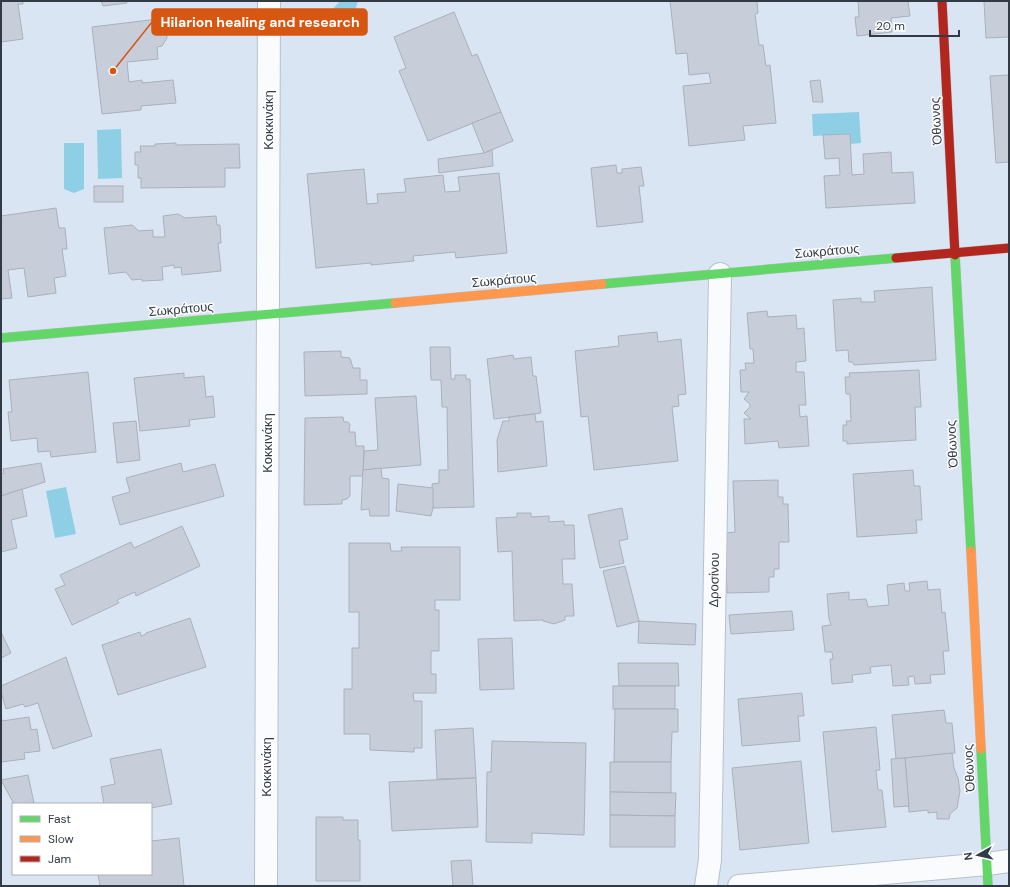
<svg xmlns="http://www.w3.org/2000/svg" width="1010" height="887" viewBox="0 0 1010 887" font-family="'DM Sans',sans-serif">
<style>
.water{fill:#8fcfe6}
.building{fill:#c7ceda;stroke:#aab0bc}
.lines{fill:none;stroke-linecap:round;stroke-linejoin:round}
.street-casing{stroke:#b8c0cc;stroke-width:24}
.fast-casing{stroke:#b8c0cc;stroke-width:10}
.slow-casing{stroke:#b8c0cc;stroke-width:10}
.jam-casing{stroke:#b8c0cc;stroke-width:10}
.street{stroke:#f9fbfd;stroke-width:22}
.fast{stroke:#63d668;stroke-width:9}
.slow{stroke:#ff974d;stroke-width:9}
.jam{stroke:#b3261e;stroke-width:9}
.labels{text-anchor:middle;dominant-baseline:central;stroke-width:3;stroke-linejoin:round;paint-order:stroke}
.street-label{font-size:13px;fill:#323a45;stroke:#fff}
.leader{fill:none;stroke:#d65612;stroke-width:1.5}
.callout-dot{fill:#d65612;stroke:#fff;stroke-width:1.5}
.callout{fill:#d65612;stroke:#d65612;stroke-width:1.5}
.callout-label{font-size:14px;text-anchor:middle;font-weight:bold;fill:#fff}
</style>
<rect width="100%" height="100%" fill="#dae5f4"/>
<!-- water -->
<g class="water">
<path d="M340,1H358L356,8C360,15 364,17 365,24L321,30L320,10L331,11Z"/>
<path d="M859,112L861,143L850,144V134L813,136L812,114Z"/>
<path d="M121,129L122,178L98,179L97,130Z"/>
<path d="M64,143H84V189L74,193L64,189Z"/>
<path d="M66,487L76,534L55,538L46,491Z"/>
</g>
<!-- building -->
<g class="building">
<path d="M1,1H23V4H18L23,39L1,42Z"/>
<path d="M101,1H126L127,3L103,6Z"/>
<path d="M670,1H757L758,13L755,14L759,45H763L766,66L770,65L776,123L743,126L745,140L689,146L683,86L711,83L709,73L689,75L687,53L676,54Z"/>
<path d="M858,1H908L910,16L891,18L892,32L857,36L855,17H859Z"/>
<path d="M984,1H1009V37L986,38Z"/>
<path d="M454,12L472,56L477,54L501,112L428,141L399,71L406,68L394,37Z"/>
<path d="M158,19L166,28L167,38L162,46L157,47L158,59L127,62L129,82L142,80V83L173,80L176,103L141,106V110L102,114L92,27Z"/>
<path d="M1009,75V162L996,163L990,76Z"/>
<path d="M820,80L823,102H813L810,81Z"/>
<path d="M501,112L513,141L484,153L472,123Z"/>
<path d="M850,134L852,175L864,174L863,154L891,152L892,173L913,172L915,203L826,208L824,176L840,175L839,158L825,159L823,135Z"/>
<path d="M176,143V145L239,144L240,168H225V187L141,188V178H138V165H135V152H141L140,146H155V144Z"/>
<path d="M492,150L493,166L439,173L438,159L484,153Z"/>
<path d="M616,165L617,173H622V169L641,167L644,186H639L643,222L597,227L591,168Z"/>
<path d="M364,169L367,204L378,203L377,194L406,192L404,179L443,175L445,192L460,191L458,177L499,173L507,253L456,258L455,252L413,256L414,261L371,265V263L316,268L307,174Z"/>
<rect x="94" y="186" width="29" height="16"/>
<path d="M56,208L59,228H65L67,249H62L66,276L54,278L56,293L28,297L24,268L8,270L12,298L1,299V216Z"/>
<path d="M178,214L185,218L216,216L217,225H220L221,243H218L221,271L182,275L181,267L174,268V265L162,267L163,280L142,281V279L132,280L126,272L109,274L104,228L132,225L139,231L153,230V237H165L163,216Z"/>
<path d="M932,287L936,360L854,365L853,362H849L848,350L836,351L833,300L861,298V302H875L874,291Z"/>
<path d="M767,311L768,317L796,315L797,329L804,328L806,361L796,362V372H804L806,405H799L800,417L807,416L809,446L779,448L778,441L745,444L744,419H751L744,413L750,407V404L744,399L749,392H741L740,370H746L745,363H754L753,349H750L747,313Z"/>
<path d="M657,332L658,342L681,339L686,394L678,395L679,406L672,407L678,461L594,470L588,416L581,417L575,351L619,346L618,336Z"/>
<path d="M430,347H450L451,379H455V375H466V379H470L474,507L433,508L432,484L439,483V470H448L447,407H442L441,380H431Z"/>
<path d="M341,351V357L350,358L353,368H360V380H367V394L305,396L304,352Z"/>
<path d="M513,355L514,359L531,357L533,376H536L541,413L494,419L487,359Z"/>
<path d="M919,370L921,407H915L916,440L847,444V441H843V425H847L846,421H851L850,394H846L845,377H850L849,373Z"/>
<path d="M88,372L96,452L51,457L50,451L38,452L37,438L11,441L8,412H12L9,380Z"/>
<path d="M184,373V378L204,376L206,397L213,396L215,417L189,420L190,426L140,431L134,378Z"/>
<path d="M416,396L421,465L363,470L364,451L378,450L375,398Z"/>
<path d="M535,414L536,422L543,421L547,466L498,472L497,440L503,421H509V417Z"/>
<path d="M343,417L344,422H348L350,424L349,432H355L356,446H364L363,476H350V496L347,499L342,500V504L304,505L305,418Z"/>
<path d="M136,421L140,460L117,463L113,423Z"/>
<path d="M41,463L45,482L1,496V474L4,473L3,469Z"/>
<path d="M181,463L183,472L215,464L224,496L120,525L112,497L130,492L126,478Z"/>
<path d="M381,468L382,478L389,479V516H370L369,509L361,510L363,470Z"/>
<path d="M913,470L914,486H920L922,520H916L917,533L857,537L853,474Z"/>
<path d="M778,480V497H783V504H788L789,542H779V569H774V577H769V592L727,593L725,533L735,532L733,481Z"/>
<path d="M398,484L433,488V508L431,516L396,511Z"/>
<path d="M22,489L27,516L11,520L17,548L1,552V496Z"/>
<path d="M622,508L628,539L619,541L624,563L600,568L588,515Z"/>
<path d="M517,513H531V517L549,516V522L564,521V525H574L575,559H562L563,584H572L574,616H565V620L554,624L543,621V620L514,621L512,551L498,552L496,518L517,517Z"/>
<path d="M182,526L200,566L136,596L135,592L117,600L119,603L72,625L55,589L65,585L60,575L131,542L134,548Z"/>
<path d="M349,543H390L391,551H402L401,547H460V600H435V610H439V651H431V674H436V693H413L414,701H422V748H414V752L370,750V734H344V689H352V648H359V612H349Z"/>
<path d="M625,566L639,621L617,627L603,571Z"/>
<path d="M927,581L928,590L940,589L942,613L945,612L949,651H943L945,674L930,675L931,683L915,684L914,676L908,677L909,685L893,686L891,665L870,667L871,673L852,675L853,682L832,684L830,659H833L832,652H825L822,626L831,625L829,619L827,594L849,592V600L866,599L868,607L889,605L887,585L904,583L905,591H910L909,583Z"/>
<path d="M792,611L794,630L731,634L729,615Z"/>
<path d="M190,618L206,667L118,695L102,645L140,632L141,636L146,634V633Z"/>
<path d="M639,621L696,624L695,645L638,643Z"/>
<path d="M1,632L11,653L1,658Z"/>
<path d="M512,638L514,689L480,690L478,639Z"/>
<path d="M66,657L92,736L53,749L38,703L25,707L23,704L6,709L1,692V686Z"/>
<path d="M618,663H678L679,686H619Z"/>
<rect x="613" y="686" width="62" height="23"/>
<path d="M802,693L804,716H798L800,741L742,746L738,699Z"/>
<path d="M615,709H678V732H672L671,762H614Z"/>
<path d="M944,710L946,723H952L955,753L896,759L892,715Z"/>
<path d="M1,714L2,721L29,717L31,730L37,729L40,751L24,753L25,759L1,762Z"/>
<path d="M876,727L880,770H876L878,790H882L886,827L832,832L823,732Z"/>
<path d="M473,728L476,778L437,779L435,730Z"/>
<path d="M492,741L586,743L584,835L532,833V843L486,842L487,772H491Z"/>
<path d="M161,749L172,804L151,808V804H104L101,787L115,784L110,759Z"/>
<path d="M952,753L954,768L958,778L960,791L957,808L950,814L949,819H937V812L928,813V810L909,812L905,758Z"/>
<path d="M905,758L909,806L894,807L891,759Z"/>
<path d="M801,761L809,843L740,850L732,768Z"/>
<path d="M610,762H671V793L610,792Z"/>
<path d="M28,775L34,803L14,804L1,780Z"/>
<path d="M476,778L478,827L392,831L389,782Z"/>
<path d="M610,792L676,793L675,816L610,815Z"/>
<path d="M610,815L675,816V847H610Z"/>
<path d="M316,817H343V820H358V840H360V881H316Z"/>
<path d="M179,838L184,886H100L98,874H151V841Z"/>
<path d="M471,860L473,886H453L451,861Z"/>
</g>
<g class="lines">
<defs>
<g id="street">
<path d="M266,886L269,1"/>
<path d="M706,886L710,860L720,274"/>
<path d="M739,886L987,864L1009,861"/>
</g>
<g id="fast">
<path d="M955,255L971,551"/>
<path d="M602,284L896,258"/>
<path d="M1,338L395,303"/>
<path d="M981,749L988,886"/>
</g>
<g id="slow">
<path d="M395,303L602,284"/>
<path d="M971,551L981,749"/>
</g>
<g id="jam">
<path d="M942,1L955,255"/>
<path d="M896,258L1009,248"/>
</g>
</defs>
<!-- street casing -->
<use href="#street" class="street-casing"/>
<!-- fast casing -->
<use href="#fast" class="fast-casing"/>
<!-- slow casing -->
<use href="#slow" class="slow-casing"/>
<!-- jam casing -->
<use href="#jam" class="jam-casing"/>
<!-- street -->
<use href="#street" class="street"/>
<!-- fast -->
<use href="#fast" class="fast"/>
<!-- slow -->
<use href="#slow" class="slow"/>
<!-- jam -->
<use href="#jam" class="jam"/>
</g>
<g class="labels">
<!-- street labels -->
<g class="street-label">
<text transform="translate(268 120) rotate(-90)">Κοκκινάκη</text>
<text transform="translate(936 121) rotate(-93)">Όθωνος</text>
<text transform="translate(827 251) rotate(-5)">Σωκράτους</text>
<text transform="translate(504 280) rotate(-5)">Σωκράτους</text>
<text transform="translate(181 309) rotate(-5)">Σωκράτους</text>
<text transform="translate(267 443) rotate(-90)">Κοκκινάκη</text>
<text transform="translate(952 444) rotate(-93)">Όθωνος</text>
<text transform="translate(714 580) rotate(-89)">Δροσίνου</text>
<text transform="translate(266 767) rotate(-90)">Κοκκινάκη</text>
<text transform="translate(969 768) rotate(-93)">Όθωνος</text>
</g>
</g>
<!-- callouts -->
<path class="leader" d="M113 71L152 22"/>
<circle class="callout-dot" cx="113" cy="71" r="4"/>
<rect class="callout" x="152" y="9" width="215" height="26" rx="4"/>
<g class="callout-label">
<text x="260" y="27">Hilarion healing and research</text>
</g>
<!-- border -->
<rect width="1010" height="887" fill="none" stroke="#323a45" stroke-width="4"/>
<!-- legend -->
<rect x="12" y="803" width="140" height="72" fill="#ffffff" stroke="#adb0b5"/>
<rect x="20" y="816" width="20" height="6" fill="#63d668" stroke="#adb0b5"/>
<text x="48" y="823" font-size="12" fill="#323a45">Fast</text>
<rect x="20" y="836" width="20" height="6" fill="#ff974d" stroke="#adb0b5"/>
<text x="48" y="843" font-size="12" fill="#323a45">Slow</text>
<rect x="20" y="856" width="20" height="6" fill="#b3261e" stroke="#adb0b5"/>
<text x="48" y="863" font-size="12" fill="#323a45">Jam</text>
<!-- north arrow -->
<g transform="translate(978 855) rotate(262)" stroke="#ffffff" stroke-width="3" paint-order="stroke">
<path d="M0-3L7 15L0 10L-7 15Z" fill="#323a45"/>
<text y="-6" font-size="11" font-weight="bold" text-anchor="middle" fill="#323a45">N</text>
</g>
<!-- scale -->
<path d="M870 30v6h89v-6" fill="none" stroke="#323a45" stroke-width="2"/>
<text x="876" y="30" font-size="12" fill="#323a45" stroke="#ffffff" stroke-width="3" paint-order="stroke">20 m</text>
</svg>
